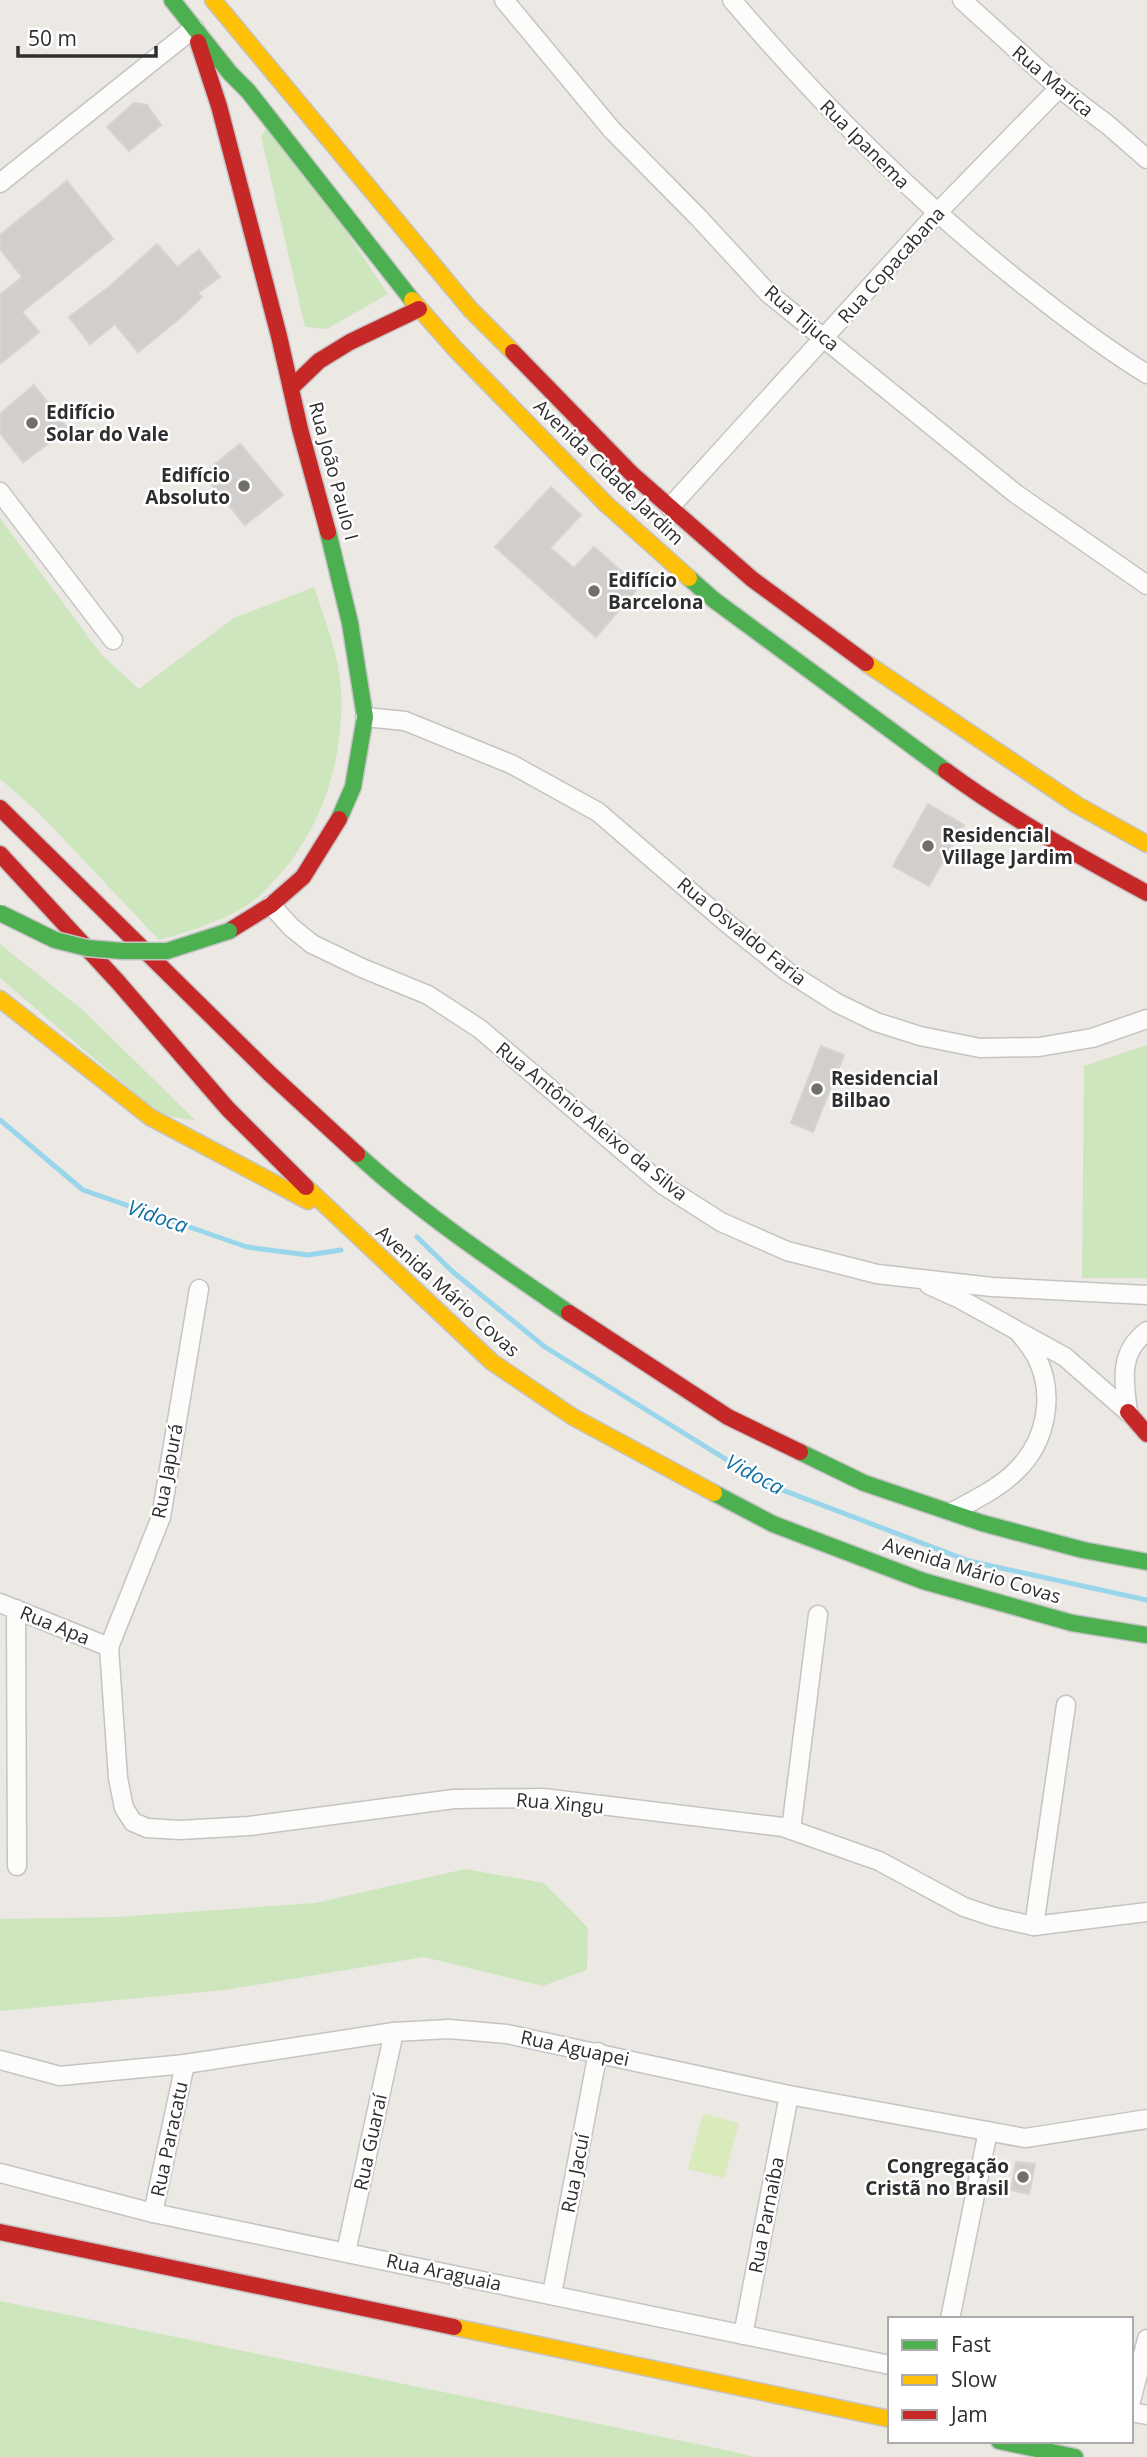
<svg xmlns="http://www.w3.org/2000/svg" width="1147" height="2457" viewBox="0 0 1147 2457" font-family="'Open Sans',sans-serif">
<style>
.green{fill:#cee6be}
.pitch{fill:#d9eabb}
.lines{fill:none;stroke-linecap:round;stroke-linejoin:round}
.stream{stroke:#99d6ec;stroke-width:5}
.building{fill:#d1cecb;stroke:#d7d4d0;stroke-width:2}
.street-casing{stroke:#c5c4c5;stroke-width:21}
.fast-casing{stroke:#c5c4c5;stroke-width:19}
.slow-casing{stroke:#c5c4c5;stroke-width:19}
.jam-casing{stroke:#c5c4c5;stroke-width:19}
.street{stroke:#fcfcfb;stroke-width:18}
.fast{stroke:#4caf50;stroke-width:16}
.slow{stroke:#ffc107;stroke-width:16}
.jam{stroke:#c62828;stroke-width:16}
.fast-bridge-casing{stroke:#c5c4c5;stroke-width:19;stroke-linecap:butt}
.fast-bridge{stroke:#4caf50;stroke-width:16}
.poi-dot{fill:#706f6e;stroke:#fff;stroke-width:2.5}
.labels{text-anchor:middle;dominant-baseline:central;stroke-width:5;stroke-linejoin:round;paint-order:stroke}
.street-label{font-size:19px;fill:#2e2e2e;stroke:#fff}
.poi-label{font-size:19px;font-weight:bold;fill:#2e2e2e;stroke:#fff;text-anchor:start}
.water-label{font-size:21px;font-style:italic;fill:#0d6fa3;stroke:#fff}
</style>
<rect width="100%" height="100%" fill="#ece8e4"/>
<!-- green -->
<g class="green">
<path d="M277,128L388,294L327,329L305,327L261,136L266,129Z"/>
<path d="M0,518L101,654L139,689L234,618L314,587C325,620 339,655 341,690C345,759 321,834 271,884C265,890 259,897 252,902C224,921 191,931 159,940L39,813L0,779Z"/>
<path d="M0,944L84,1011L196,1121L159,1114L0,978Z"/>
<path d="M1147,1045V1278H1082L1084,1066Z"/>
<path d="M465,1869L544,1883L588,1928L587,1970L543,1986L424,1957L225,1990L0,2011V1919L116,1917L315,1903Z"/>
<path d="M0,2301L716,2448L756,2457H0Z"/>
</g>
<!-- pitch -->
<path class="pitch" d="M703,2114L739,2123L724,2178L688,2169Z"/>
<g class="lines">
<!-- stream -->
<g class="stream">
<path d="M0,1120L83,1190L247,1247L308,1255L341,1250"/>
<path d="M417,1237L453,1272L545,1347L764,1483L969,1561L1147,1600"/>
</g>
</g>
<!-- building -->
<g class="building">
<path d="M134,103L147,105L161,125L129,151L107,127Z"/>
<path d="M67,181L113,239L22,312L39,332L0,364V295L22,277L0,249V235Z"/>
<path d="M157,244L177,267L199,250L220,277L198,293L202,297L179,319L138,352L115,324L90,344L69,317L109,287Z"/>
<path d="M34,385L68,429L23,462L0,433V414Z"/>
<path d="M240,444L283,495L245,525L203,474Z"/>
<path d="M551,487L581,515L550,548L574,568L594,547L639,587L596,637L495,547Z"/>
<path d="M928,804L964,825L929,886L893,866Z"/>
<path d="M821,1046L844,1055L813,1132L791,1123Z"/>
<path d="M1016,2162L1035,2164L1029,2194L1011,2190Z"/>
</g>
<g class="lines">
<defs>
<g id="street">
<path d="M504,0L612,130L698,217L768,293L1016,494L1147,585"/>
<path d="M732,0C822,106 920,204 1030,290C1068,320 1106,349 1147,374"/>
<path d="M962,0L1059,88L1108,125L1147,159"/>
<path d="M0,183L194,28"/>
<path d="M0,492L113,640"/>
<path d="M670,507L937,213L1059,88"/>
<path d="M365,717L405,721L511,764L598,812L728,924L788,972L837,1003L876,1022L920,1036L980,1048L1039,1047L1092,1038L1147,1019"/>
<path d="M271,905L291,927L312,944L362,968L428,995L480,1029L663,1185L721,1222L787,1251L877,1274L992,1287L1147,1295"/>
<path d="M929,1285L960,1299L1065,1357L1128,1412"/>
<path d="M199,1289L161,1517L109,1647L118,1778L124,1808L133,1822L147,1828L180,1830L249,1826L454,1799L543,1798L783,1827L879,1861L964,1907L994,1917L1034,1926L1147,1912"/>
<path d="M1128,1412C1124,1381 1118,1353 1147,1331"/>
<path d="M952,1512C974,1500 998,1489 1016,1471C1046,1442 1056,1395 1036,1356C1032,1349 1026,1341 1020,1334"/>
<path d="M0,1603L109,1647"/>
<path d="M16,1609L17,1866"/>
<path d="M791,1830L818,1615"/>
<path d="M1034,1926L1066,1705"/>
<path d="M0,2060L60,2076L185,2064L394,2032L449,2029L507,2034L789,2095L1025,2138L1147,2119"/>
<path d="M0,2173L153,2213L890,2365"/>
<path d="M153,2213L185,2064"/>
<path d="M346,2252L394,2032"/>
<path d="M552,2294L598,2052"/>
<path d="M950,2319L988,2131"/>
<path d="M743,2335L789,2095"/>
<path d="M1131,2401L1147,2339"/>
<path d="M1131,2412L1147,2415"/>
</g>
<g id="fast">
<path d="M172,0L230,73L248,91L412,300"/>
<path d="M328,532L350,623L365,717L353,787L339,819"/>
<path d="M689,578L714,600L946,771"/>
<path d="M357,1154C422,1214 496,1263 569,1313"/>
<path d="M800,1452L864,1483L982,1523L1083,1550L1147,1562"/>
<path d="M714,1493L773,1524L923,1581L1072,1623L1147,1635"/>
<path d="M999,2441L1075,2457"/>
</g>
<g id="slow">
<path d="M213,0L470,309L513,352"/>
<path d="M412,300L456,350L606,504L689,578"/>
<path d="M866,663L1077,805L1147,844"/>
<path d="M0,999L150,1117L308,1201"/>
<path d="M306,1187L492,1362L573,1417L714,1493"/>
<path d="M454,2327L890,2419"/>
</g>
<g id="jam">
<path d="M198,42L219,106L279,336L300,429L328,532"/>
<path d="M513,352L632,474L752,579L866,663"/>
<path d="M291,388L319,361L350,342L419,309"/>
<path d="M946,771C1010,818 1077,855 1147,893"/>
<path d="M0,808L269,1073L357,1154"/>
<path d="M0,854L118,982L228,1109L306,1187"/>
<path d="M229,931L271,905L303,877L339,819"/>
<path d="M569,1313L728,1417L800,1452"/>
<path d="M1128,1412L1147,1434"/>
<path d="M0,2232L454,2327"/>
</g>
</defs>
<!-- street casing -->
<use href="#street" class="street-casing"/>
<!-- fast casing -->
<use href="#fast" class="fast-casing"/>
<!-- slow casing -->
<use href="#slow" class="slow-casing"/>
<!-- jam casing -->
<use href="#jam" class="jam-casing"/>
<!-- street -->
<use href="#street" class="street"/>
<!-- fast -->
<use href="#fast" class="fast"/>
<!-- slow -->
<use href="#slow" class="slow"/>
<!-- jam -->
<use href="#jam" class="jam"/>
<defs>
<path id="fast-bridge" d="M0,913L55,940L87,948L122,951H167L229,931"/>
</defs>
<!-- fast-bridge casing -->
<use href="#fast-bridge" class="fast-bridge-casing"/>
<!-- fast-bridge -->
<use href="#fast-bridge" class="fast-bridge"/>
</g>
<!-- markers -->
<g class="poi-dot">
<circle cx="32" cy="423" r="7"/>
<circle cx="244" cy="486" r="7"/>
<circle cx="594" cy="591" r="7"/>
<circle cx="928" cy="846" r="7"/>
<circle cx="817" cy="1089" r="7"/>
<circle cx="1023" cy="2177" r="7"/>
</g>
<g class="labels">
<!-- street labels -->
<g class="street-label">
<text transform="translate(1053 81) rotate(40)">Rua Marica</text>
<text transform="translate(865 144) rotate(45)">Rua Ipanema</text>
<text transform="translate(891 265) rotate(-48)">Rua Copacabana</text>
<text transform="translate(802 318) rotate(40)">Rua Tijuca</text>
<text transform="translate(334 471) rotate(75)">Rua João Paulo I</text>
<text transform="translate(609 472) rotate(44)">Avenida Cidade Jardim</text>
<text transform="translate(742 931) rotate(39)">Rua Osvaldo Faria</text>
<text transform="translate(592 1121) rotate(39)">Rua Antônio Aleixo da Silva</text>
<text transform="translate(448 1291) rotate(42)">Avenida Mário Covas</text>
<text transform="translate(167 1471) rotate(-79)">Rua Japurá</text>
<text transform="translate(972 1570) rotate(17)">Avenida Mário Covas</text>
<text transform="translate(55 1625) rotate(22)">Rua Apa</text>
<text transform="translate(560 1803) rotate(5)">Rua Xingu</text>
<text transform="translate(575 2048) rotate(12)">Rua Aguapei</text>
<text transform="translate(169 2139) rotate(-78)">Rua Paracatu</text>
<text transform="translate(370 2142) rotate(-78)">Rua Guaraí</text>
<text transform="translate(575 2173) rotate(-79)">Rua Jacuí</text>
<text transform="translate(766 2215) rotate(-79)">Rua Parnaíba</text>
<text transform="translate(444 2272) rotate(12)">Rua Araguaia</text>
</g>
<!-- poi labels -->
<g class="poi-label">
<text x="46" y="412">Edifício<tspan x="46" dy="22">Solar do Vale</tspan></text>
<text x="230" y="475" text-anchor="end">Edifício<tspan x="230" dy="22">Absoluto</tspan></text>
<text x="608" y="580">Edifício<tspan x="608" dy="22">Barcelona</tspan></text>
<text x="942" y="835">Residencial<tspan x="942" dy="22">Village Jardim</tspan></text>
<text x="831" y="1078">Residencial<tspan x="831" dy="22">Bilbao</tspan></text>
<text x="1009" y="2166" text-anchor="end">Congregação<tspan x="1009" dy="22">Cristã no Brasil</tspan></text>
</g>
<!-- water labels -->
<g class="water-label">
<text transform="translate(158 1216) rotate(19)">Vidoca</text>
<text transform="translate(755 1474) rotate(28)">Vidoca</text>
</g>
</g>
<!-- legend -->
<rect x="888" y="2317" width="245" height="126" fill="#ffffff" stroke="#ababab" stroke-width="2"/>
<rect x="902" y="2340" width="35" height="10" fill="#4caf50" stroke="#ababab" stroke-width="2"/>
<text x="951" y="2352" font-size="21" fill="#2e2e2e">Fast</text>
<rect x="902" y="2375" width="35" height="10" fill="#ffc107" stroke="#ababab" stroke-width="2"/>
<text x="951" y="2387" font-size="21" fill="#2e2e2e">Slow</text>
<rect x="902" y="2410" width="35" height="10" fill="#c62828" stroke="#ababab" stroke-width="2"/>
<text x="951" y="2422" font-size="21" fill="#2e2e2e">Jam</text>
<!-- scale -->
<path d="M18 46v10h138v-10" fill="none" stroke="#2e2e2e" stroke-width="3.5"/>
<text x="28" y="46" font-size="21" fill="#2e2e2e" stroke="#ffffff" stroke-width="5" paint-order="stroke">50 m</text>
</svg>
